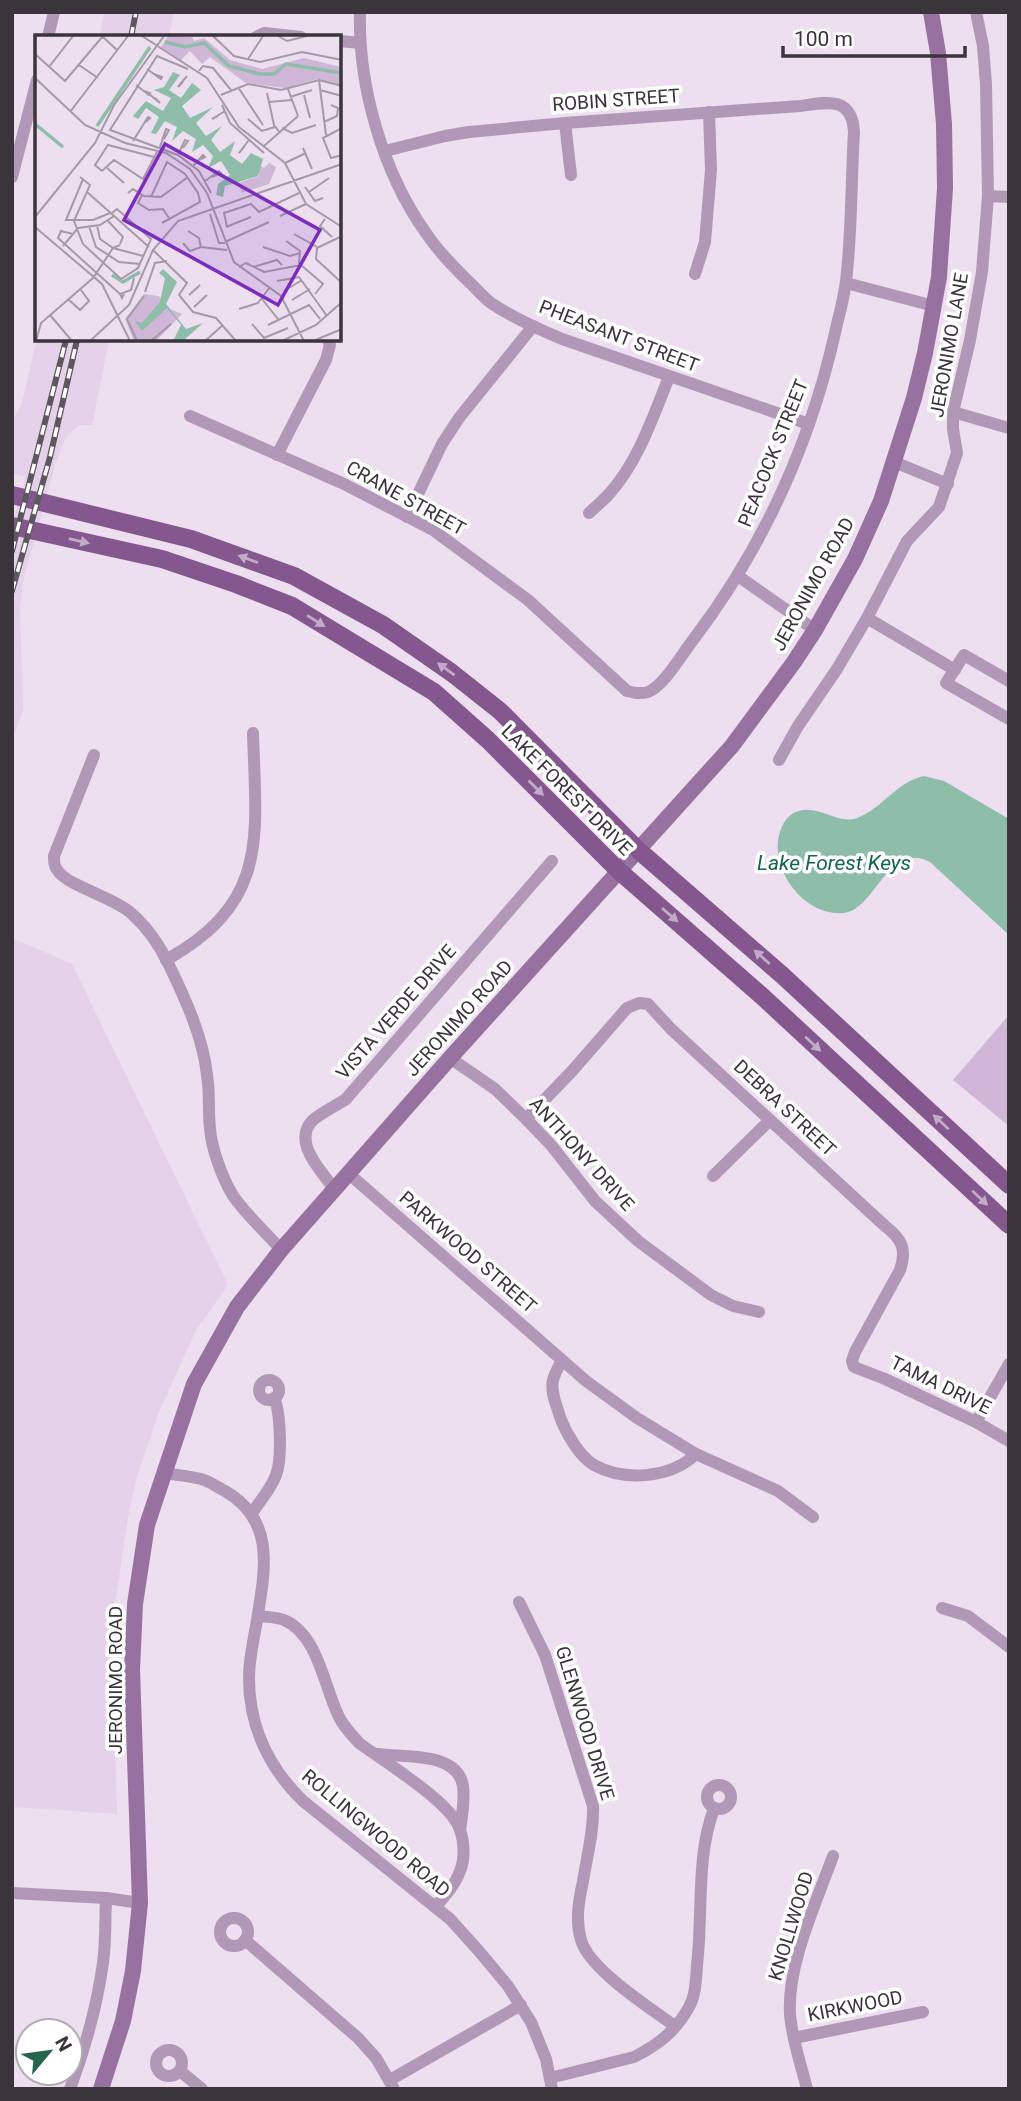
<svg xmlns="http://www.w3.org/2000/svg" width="1021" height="2101" viewBox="0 0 1021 2101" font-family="Roboto,sans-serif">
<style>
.built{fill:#e5d2ea}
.green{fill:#d0b6d7}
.water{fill:#8ebda9}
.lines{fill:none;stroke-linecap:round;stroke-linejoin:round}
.minor{stroke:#b198b7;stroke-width:12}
.secondary{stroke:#9772a0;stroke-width:16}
.primary{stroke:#84578f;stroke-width:18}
.rail-casing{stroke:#5f5760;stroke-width:6}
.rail{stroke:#fff;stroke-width:3.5;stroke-dasharray:10;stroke-linecap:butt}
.oneway{fill:#c2abc7}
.labels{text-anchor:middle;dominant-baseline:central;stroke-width:7;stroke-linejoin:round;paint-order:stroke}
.street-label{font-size:19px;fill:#3a343b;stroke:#fff}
.water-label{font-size:21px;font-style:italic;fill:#12654c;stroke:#fff}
.inset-river{fill:none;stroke:#8ebda9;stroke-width:3.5}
.inset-road{fill:none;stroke:#a59aa8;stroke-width:2}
.view{fill:#7b2cbf;fill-opacity:0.15;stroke:#7b2cbf;stroke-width:3.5}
.inset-edge{fill:none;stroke:#3a343b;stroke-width:3.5}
</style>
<rect width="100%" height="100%" fill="#eddef0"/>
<!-- built -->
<g class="built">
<path d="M104,12H174L169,37H100Z"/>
<path d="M37,340H109L92,425H79L66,437L56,462L24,577L20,608L23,710L12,740V526L26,477L12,473V421L21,406Z"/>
<path d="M12,938L72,964L228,1285L196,1330L159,1412L137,1476L128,1517L115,1604L113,1656L117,1814L12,1807Z"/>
</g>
<!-- green -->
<path class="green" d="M1009,1015V1126L953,1080Z"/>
<!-- water -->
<path class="water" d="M924,776L944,781L1009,819V935L930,862C893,843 878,895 855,909C847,914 838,914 829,912C795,905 768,861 781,829C784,821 790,813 799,811C819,805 838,825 857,818C882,809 896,782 924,776Z"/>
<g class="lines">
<!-- minor -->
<g class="minor">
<path d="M360,12C358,86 383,173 426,233C438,251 453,266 468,281C476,288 483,297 491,303C513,318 538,329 562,339L809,424"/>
<path d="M48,37L54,12"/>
<path d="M256,37L264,33L301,37"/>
<path d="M340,41L360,43"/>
<path d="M565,123L571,175"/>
<path d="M12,177L37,80"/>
<path d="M988,196L1009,197"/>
<path d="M695,274L705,242L711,170L709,112"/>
<path d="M846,283L934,306"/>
<path d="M953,412L1009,428"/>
<path d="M190,416L344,484L433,530L528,600L627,691C635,693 640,694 648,692C664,686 682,654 693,640C762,549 810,444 835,333C839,315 844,298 846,281C852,231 851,181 854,132C852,96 827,102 800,106L565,123L469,132L445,136L385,151"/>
<path d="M277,455L326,360L330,345L328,340"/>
<path d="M894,462L948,484"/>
<path d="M589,513C595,507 603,501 609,494C638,462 653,417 669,377"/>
<path d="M407,517L442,444L459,418L533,326"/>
<path d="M738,576L815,630"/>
<path d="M867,618L955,670"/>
<path d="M1009,681L964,655L946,683L1009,719"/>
<path d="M94,755L54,856C54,862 54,866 58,871C68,886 113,897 131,913C147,927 160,946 169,965C185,998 203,1037 207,1075C210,1093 208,1111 210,1128C211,1147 222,1177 232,1194C243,1212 267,1233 281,1250"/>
<path d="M779,760L798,726L837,669L867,618L907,541L939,507L957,453L953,429V412L970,340L982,272L988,196L986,84L983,46L976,12"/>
<path d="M166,960C270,902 256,837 253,733"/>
<path d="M450,1058L495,1089L526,1119L551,1145L595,1201L638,1241L711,1295L733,1306L759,1312"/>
<path d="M526,1119L573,1070L627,1008L639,1003L648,1004L671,1029L885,1226C902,1239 907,1249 900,1270L855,1352L852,1361L854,1367L885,1379L976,1422L1009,1441"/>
<path d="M348,1173L586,1381L637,1418L696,1454L778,1491L813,1517"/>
<path d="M713,1176L770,1120"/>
<path d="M334,1189C322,1171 291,1142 313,1120C322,1112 336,1106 346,1099L552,861"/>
<path d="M562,1360C559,1366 555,1373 553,1380C550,1392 557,1406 560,1417C566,1433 579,1456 594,1465C625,1482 671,1478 696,1454"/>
<circle cx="269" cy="1390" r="10"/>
<path d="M976,1422L1009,1364"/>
<path d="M164,1473C176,1475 189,1476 201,1479C209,1481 217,1487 225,1491C276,1520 265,1570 257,1620C254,1639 249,1658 249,1678C249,1726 269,1768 303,1801L450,1919L478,1950L508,1986L531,2022L546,2059L552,2089"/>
<path d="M252,1513C260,1501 271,1489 276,1475C282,1460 281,1413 274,1398"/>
<path d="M519,1602L545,1655L593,1806C594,1831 587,1856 583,1881C579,1900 575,1920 581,1940C589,1969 650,2008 675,2026"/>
<path d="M942,1608L968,1616L1009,1647"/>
<path d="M258,1616C267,1617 276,1617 284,1620C318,1634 324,1687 339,1717C344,1727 352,1735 359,1743C385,1762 442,1797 457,1823C464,1836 466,1857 460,1871C455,1885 445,1896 435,1907"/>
<path d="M378,1754C404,1758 457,1751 463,1786C465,1801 462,1816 460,1830"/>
<circle cx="719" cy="1797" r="12"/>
<path d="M12,1893L106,1898L140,1903"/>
<circle cx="234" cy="1932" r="14"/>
<path d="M245,1940L358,2038L376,2058L394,2089"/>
<path d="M794,2038L923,2012"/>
<circle cx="169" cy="2063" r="13"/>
<path d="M180,2071L202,2089"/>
<path d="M550,2078L634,2057C658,2045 676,2031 689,2007C696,1995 696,1978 697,1965C703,1915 696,1855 714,1809"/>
<path d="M390,2080L521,2005"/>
<path d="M70,2089C85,2049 97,2005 103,1963C106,1941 105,1919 106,1898"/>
<path d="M807,2089C801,2064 792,2040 790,2014C787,1965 816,1903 833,1856"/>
</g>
<!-- secondary -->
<path class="secondary" d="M101,2089L123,2021L133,1971L140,1903L132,1670L135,1604L147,1525L194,1384L237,1307L281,1250L450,1058L732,746L794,662L815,630L855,559L881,501L914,398L925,353L939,277L945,188L944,124L938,53L931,12"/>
<!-- primary -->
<g class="primary">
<path d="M12,495L191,539L294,576L383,625L452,673L500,711L637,849L782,975L1009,1185"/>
<path d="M12,526L162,559L236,584L292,606L434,692L488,740L618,870L763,997L1009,1225"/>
</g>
<defs>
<g id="rail">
<path d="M131,37L136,12"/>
<path d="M12,551L66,340"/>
<path d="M12,591L50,457L77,340"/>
</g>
</defs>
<!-- rail casing -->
<use href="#rail" class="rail-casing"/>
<!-- rail -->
<use href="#rail" class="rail"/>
</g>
<!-- one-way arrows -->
<defs><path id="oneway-solid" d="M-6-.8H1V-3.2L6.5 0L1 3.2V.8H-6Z" transform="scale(1.75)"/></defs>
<g class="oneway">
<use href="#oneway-solid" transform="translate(79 541) rotate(13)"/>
<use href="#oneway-solid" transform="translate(248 559) rotate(-160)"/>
<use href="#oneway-solid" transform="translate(316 621) rotate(32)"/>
<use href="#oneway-solid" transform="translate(446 669) rotate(-144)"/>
<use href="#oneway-solid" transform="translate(536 788) rotate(45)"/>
<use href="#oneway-solid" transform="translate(670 915) rotate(41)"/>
<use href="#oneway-solid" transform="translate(762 957) rotate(-138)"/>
<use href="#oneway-solid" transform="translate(813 1044) rotate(43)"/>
<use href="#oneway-solid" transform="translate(941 1122) rotate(-137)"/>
<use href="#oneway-solid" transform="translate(980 1198) rotate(43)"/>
</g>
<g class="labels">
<!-- street labels -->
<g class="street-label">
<text transform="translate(616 100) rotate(-4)">ROBIN STREET</text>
<text transform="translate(619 336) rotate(21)">PHEASANT STREET</text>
<text transform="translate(949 345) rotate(-80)">JERONIMO LANE</text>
<text transform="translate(773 453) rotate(-68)">PEACOCK STREET</text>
<text transform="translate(406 498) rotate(29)">CRANE STREET</text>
<text transform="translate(813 584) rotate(-61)">JERONIMO ROAD</text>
<text transform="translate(567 790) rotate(45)">LAKE FOREST DRIVE</text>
<text transform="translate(396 1012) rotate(-49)">VISTA VERDE DRIVE</text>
<text transform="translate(459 1018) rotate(-48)">JERONIMO ROAD</text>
<text transform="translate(785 1108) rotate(43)">DEBRA STREET</text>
<text transform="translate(582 1154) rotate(48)">ANTHONY DRIVE</text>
<text transform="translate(468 1252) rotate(41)">PARKWOOD STREET</text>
<text transform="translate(941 1385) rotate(26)">TAMA DRIVE</text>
<text transform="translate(115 1680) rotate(-90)">JERONIMO ROAD</text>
<text transform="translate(585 1723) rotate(73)">GLENWOOD DRIVE</text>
<text transform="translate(376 1833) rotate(40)">ROLLINGWOOD ROAD</text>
<text transform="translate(791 1926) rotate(-73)">KNOLLWOOD</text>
<text transform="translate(855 2006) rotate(-11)">KIRKWOOD</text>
</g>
<!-- water labels -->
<g class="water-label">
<text x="834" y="863">Lake Forest Keys</text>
</g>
</g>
<!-- overview -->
<g transform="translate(35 35)">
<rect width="306" height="306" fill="#eddef0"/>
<path d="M133,1L157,2L159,6L169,3L195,25L227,34L269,23L306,32V50L282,44L250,53L211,48L175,22L167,29L155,16L146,25L126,12ZM234,128L241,132L234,149L207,158L203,148L224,141V130L229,133ZM109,259L124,261L132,273L147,279L121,306H99L90,284Z" fill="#d0b6d7"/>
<path d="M138,37L145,40L134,55L146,63L157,48L166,55L147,71L155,83L178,72L161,88L171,101L187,91L176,105L185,117L200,106L195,120L207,129L216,118L228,124L223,141L190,151L188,162L181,160L183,149L195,140L186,126L173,133L178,121L168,110L157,117L161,104L148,96L137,106L142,92L130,86L121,99L116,98L124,82L111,73L103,84L98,81L111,66L128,76L136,63L119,55L129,52ZM128,234L142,247L131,269L151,294L168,288L148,306H138L146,290L132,273L107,296L100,286L107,288L125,267L130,243L124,238Z" fill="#8ebda9"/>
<path class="inset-river" d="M130,7L150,12L169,8L194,31L225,39H239L251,29L307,38M0,89L28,112M62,91L115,12M77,240L88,247L105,237"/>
<path class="inset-road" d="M67,1L83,16M107,1L172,43L204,92L250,128L271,169L307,192M178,1L199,21L225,27L267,17L307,25M243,1L252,6L272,1M0,19L30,46L68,1M213,24L228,1M44,30L63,43M14,32L38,1M112,34L126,44L127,42L119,39M153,34L122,21L75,95L143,120L164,136L176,158M164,36L168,31L178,33L196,55M0,43L50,90L90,108L131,118L155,134L172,158L199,227L246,261L269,306M284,45L291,100M148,47L143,52L152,41M101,50L114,60L115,58L109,56M203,52L228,90M253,54L263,81M285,55L307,61M232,58L239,90L245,98M114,59L125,68L120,63M186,60L213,49L246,55L284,45L307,51M269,60L275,83M255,62L277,55M234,67L257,65M187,70L195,88L229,118M35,77L93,1M183,81L177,84L190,76M213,84L227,96L240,92M289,87L302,81L303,73L296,70M247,93L257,98L281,90M307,93L288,103L296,123L307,120M98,106L113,82L115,83L111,87M229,111L263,81M125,112L131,94L134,95L129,104M209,112L204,118L214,105M268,113L277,134M143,120L150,105L153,106L148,113M250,128L271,118M158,131L168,120L170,122L164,125M72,133L89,148M67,136L79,125L108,144L123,115M67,136L60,130L73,110L119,122M45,142L55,150L39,186L48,209L86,244L103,233L116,204L82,174L76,179M48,144L31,185H58L75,178M170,146L184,136L186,138L177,142M270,152L280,166L288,163M52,157L114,212M274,157L294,143M93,158L98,154L109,161L126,162L153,142M107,160L103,168L114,175L128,174L134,183M116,162L132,127L150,139L163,158L165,167L127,188M175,179L184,208H190M245,181L271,169M0,182L60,108L79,70L129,1M290,184L285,191L297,202M73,186L88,202L85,209M62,190L65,204L78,213L108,221M54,191L61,212L84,227L105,229M0,192L67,249L95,306M191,192L216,182M192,192L189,178L216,169L224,177L264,158M153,196L164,203L166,212M38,199L26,196L23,203L85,259M259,199L282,212M251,206L265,216L264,229M190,207L234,187M148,208L155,216L166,212L192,215M28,211L43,193L65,190L79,181M228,212L255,221L265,218M282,213L281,224L307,248M282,213L307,201M118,215L152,248L144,260L158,277L181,283L201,306M204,232L211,228L229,237L266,230L288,249L280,259M218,232L242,225L247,230M242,246L264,242L292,281M249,256L267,245M110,257L120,228L132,226M89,259L87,263L85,259L96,255L99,243M154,260L165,250L160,255M33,264L45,275L54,266L46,255M227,264L243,284M257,265L275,254M159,272L172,260L167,264M204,274L223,268L235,252M15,280L37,306M217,289L229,303L253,293M233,290L274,270L285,284M1,306L6,288L58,243L78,213L85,210M55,306L94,270L118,215L143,186L307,129M102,306L92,284L109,261M116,306L136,289L132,292M170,306L188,290M247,306L281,290L307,267M278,306L307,294"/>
<path class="view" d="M130,109L285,195L243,270L89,185Z"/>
<rect width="306" height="306" class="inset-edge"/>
</g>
<!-- border -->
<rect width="1021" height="2101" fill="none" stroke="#3a343b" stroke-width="28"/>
<!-- north arrow -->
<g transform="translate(49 2052) rotate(61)"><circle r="33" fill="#ffffff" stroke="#b0aeb1" stroke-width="2"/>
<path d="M0-5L12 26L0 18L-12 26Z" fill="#27644e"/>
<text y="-10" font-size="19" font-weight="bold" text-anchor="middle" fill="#3a343b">N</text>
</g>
<!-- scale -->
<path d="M783 46v10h182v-10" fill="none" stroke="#3a343b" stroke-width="3.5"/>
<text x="794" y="46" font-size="21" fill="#3a343b" stroke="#ffffff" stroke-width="5" paint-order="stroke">100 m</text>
</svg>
